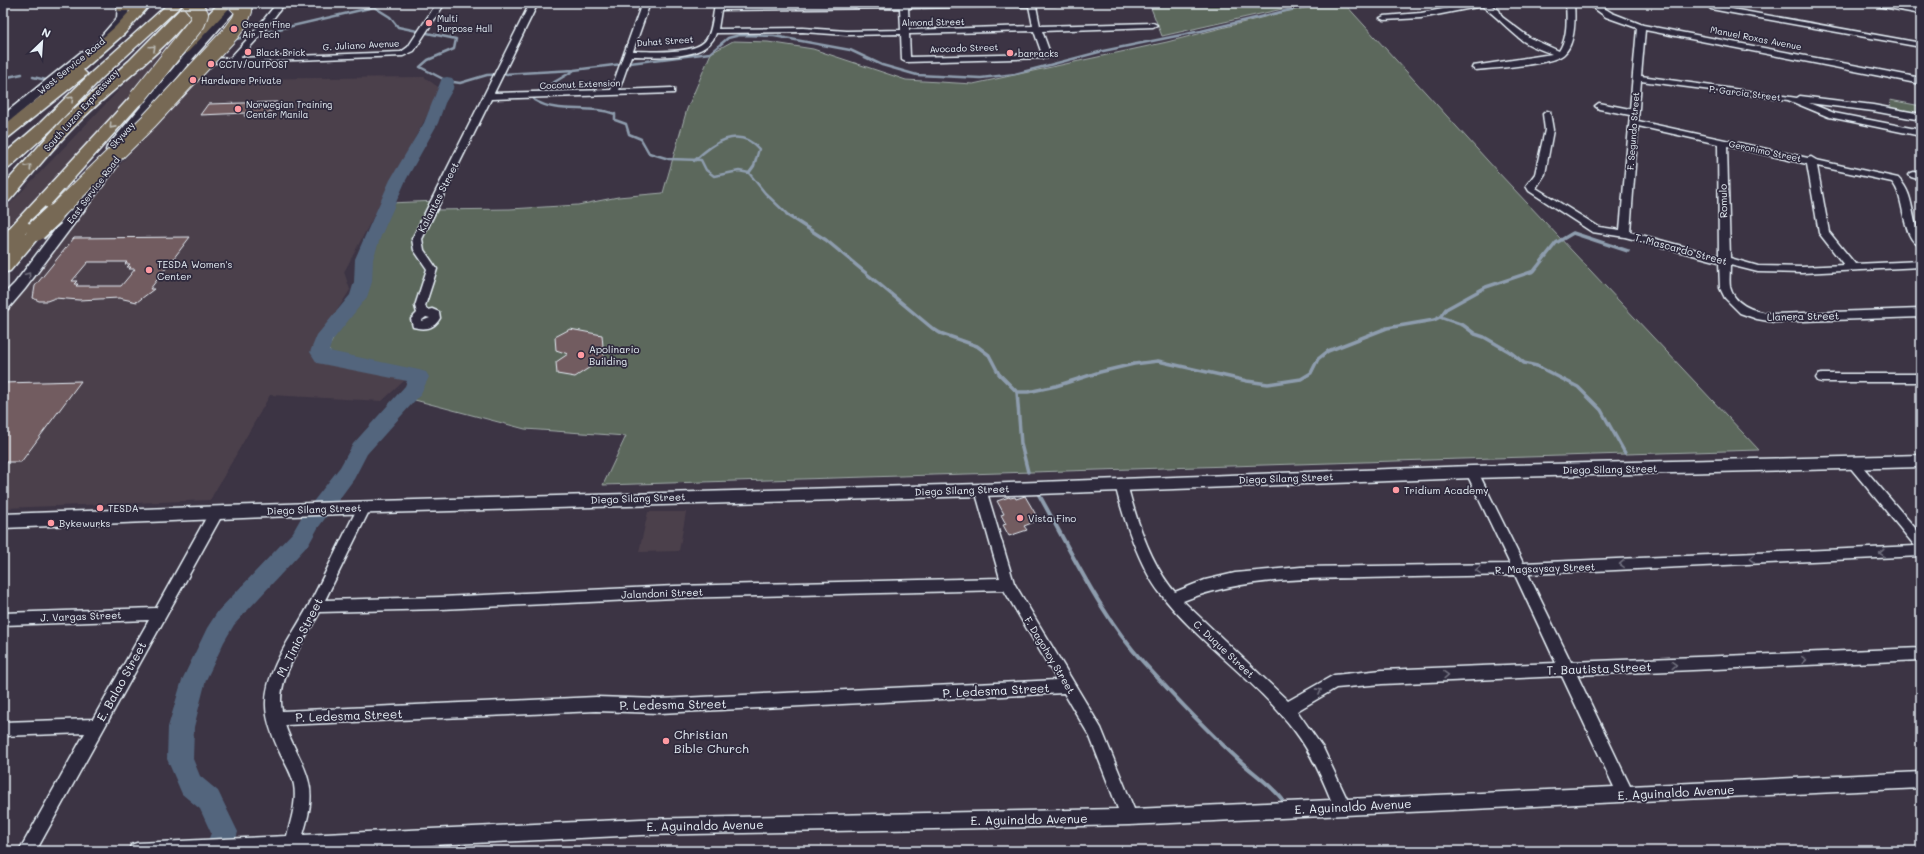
<svg xmlns="http://www.w3.org/2000/svg" width="1924" height="854" viewBox="0 0 1924 854" font-family="Mali,sans-serif">
<style>
.built{fill:#4c404c}
.green{fill:#5b675c;stroke:#a2acaa}
.lines{fill:none;stroke-linecap:round;stroke-linejoin:round}
.stream-far2{stroke:#8e9dae;stroke-width:2.5}
.stream-far1{stroke:#8e9dae;stroke-width:3.5}
.stream{stroke:#8e9dae;stroke-width:4}
.river{fill:#52657d;fill-rule:evenodd}
.building{fill:#725b60;stroke:#e8f1f8;fill-rule:evenodd}
.minor-casing{stroke:#e8f1f8;stroke-width:3}
.tertiary-casing{stroke:#e8f1f8;stroke-width:3}
.secondary-casing{stroke:#e8f1f8;stroke-width:3}
.motorway-casing{stroke:#e8f1f8;stroke-width:3}
.minor{fill:#2f2a3d;fill-rule:evenodd}
.tertiary{fill:#2f2a3d;fill-rule:evenodd}
.secondary{fill:#2f2a3d;fill-rule:evenodd}
.motorway{fill:#776954;fill-rule:evenodd}
.motorway-bridge-far1-casing{stroke:#e8f1f8;stroke-width:18;stroke-linecap:butt}
.motorway-bridge-casing{stroke:#e8f1f8;stroke-width:24;stroke-linecap:butt}
.motorway-bridge-far1{stroke:#776954;stroke-width:16}
.motorway-bridge{stroke:#776954;stroke-width:20}
.oneway{stroke:#bbbbb6}
.oneway2{stroke:#70707e}
.poi-dot{fill:#ff9aa2;stroke:#2f2a3d;stroke-width:1.5}
.labels{text-anchor:middle;dominant-baseline:central;stroke-width:3.5;stroke-linejoin:round;paint-order:stroke}
.far-poi-label{font-size:9px;fill:#e8f1f8;stroke:#2f2a3d;text-anchor:start}
.far-street-label{font-size:9px;fill:#e8f1f8;stroke:#2f2a3d}
.street-label{font-size:10px;fill:#e8f1f8;stroke:#2f2a3d}
.poi-label{font-size:10px;fill:#e8f1f8;stroke:#2f2a3d;text-anchor:start}
.near-street-label{font-size:12px;fill:#e8f1f8;stroke:#2f2a3d}
.near-poi-label{font-size:12px;fill:#e8f1f8;stroke:#2f2a3d;text-anchor:start}
</style>
<rect width="100%" height="100%" fill="#3c3444"/>
<filter id="ink" filterUnits="userSpaceOnUse"><feTurbulence type="fractalNoise" baseFrequency=".025" numOctaves="2"/><feDisplacementMap in="SourceGraphic" scale="8" xChannelSelector="R" yChannelSelector="G"/><feConvolveMatrix kernelMatrix="1 2 1 2 8 2 1 2 1" color-interpolation-filters="sRGB"/></filter>
<g filter="url(#ink)">
<!-- built -->
<g class="built">
<path d="M201,3H221L3,237V211L125,84L122,82Z"/>
<path d="M424,77L441,89L344,272L350,290L312,350L317,361L405,380L382,401L270,395L210,500L3,508V311L73,228L104,183L191,82L214,79Z"/>
<path d="M648,512H686L679,551L639,552Z"/>
</g>
<!-- green -->
<g class="green">
<path d="M1149,3H1309L1162,36Z"/>
<path d="M1329,3H1344L1497,171L1759,450L603,485L626,436L525,429L411,399L418,375L334,357L328,349L341,323L358,294L365,253L389,203L438,201L434,210L510,209L578,205L618,197L663,193L687,109L711,53L733,41L768,42L813,49L906,80L973,84L1167,42L1280,13Z"/>
<path d="M1890,100L1921,106V114L1891,108Z"/>
</g>
<g class="lines">
<!-- stream-far2 -->
<g class="stream-far2">
<path d="M372,3L374,7L390,17L398,27L456,39L454,49L428,60L420,67L447,81L460,83L487,75L574,70L710,53L728,38L740,35L774,36L850,50L882,65L917,75L981,78L1015,74L1103,51L1201,31L1318,3"/>
<path d="M232,40L374,7"/>
<path d="M33,77L46,80"/>
<path d="M3,78L22,74"/>
<path d="M536,93L573,71"/>
<path d="M534,100C558,115 590,104 615,114V120L626,124L629,134L641,139L649,153L669,159L701,160L706,170L714,176L739,171L749,173L765,193L789,216"/>
<path d="M694,161C713,143 738,125 759,149L754,166L749,173"/>
</g>
<!-- stream-far1 -->
<g class="stream-far1">
<path d="M787,215L826,240L932,328L940,333L977,346L989,355L999,374L1017,392H1028L1056,386L1100,372L1134,364L1158,361L1247,381L1268,384L1301,379L1311,373L1318,359L1328,351L1387,328L1434,320L1440,317L1446,309L1486,287L1534,271L1556,243L1573,233L1628,251"/>
<path d="M1440,317L1463,325L1475,334L1484,337L1510,352L1524,363L1537,366L1578,387L1601,410L1625,453"/>
<path d="M1017,392L1021,444L1028,472"/>
</g>
<!-- stream -->
<path class="stream" d="M1038,493C1070,549 1100,615 1144,663C1174,696 1206,730 1239,760C1254,774 1270,784 1282,799"/>
<!-- river -->
<path class="river" d="M447,77L452,78L454,81L453,89L445,103L438,123L406,180L381,236L373,259L372,282L367,297L332,341L329,351L419,370L426,372L429,377L420,395L367,454L354,479L318,528L309,544L234,625L224,642L206,680L194,727L193,759L200,776L218,791L238,832L232,851H204L211,833L200,809L182,794L167,759L168,727L182,680L207,628L218,611L293,532L302,516L340,467L353,444L405,386L407,381L317,363L310,352L317,335L350,295L354,282L355,259L365,236L390,180L424,123L442,78Z"/>
</g>
<!-- building -->
<g class="building">
<path d="M277,102L267,116H244L246,113L200,115L208,104Z"/>
<path d="M190,237L150,289H154L137,302L119,298L79,300L55,298L47,301H39L33,298L35,286L74,238ZM88,262H127L125,264H130L127,267H131L129,269H135L121,286H76L78,284H74L77,281H72Z"/>
<path d="M570,329L602,335L604,358L575,377L557,374L556,362L568,354L556,350L555,337Z"/>
<path d="M81,381L21,462H3V383Z"/>
<path d="M1025,496L1039,520L1024,526L1027,530L1009,536L1003,525L1006,524L1001,515L1004,514L997,501L1009,497L1010,498L1015,497L1016,499Z"/>
</g>
<g class="lines">
<defs>
<g id="minor">
<path d="M277,3H285L259,37L240,58L401,52L408,47L437,3H445L414,51L403,56L184,64L180,62L184,60L230,58L253,33Z"/>
<path d="M530,3H538L494,93L611,90L642,3H650L633,51C650,51 695,55 706,40C713,30 713,14 715,3H723L722,6L1060,3L1056,5L1036,6L1040,26L1153,23L1157,25L1153,27L1042,31L1051,56L1047,58L906,62L902,60L901,34L847,35L803,32L716,33C707,62 655,56 631,56L619,90L671,88L674,89V93L491,99L422,239L424,250L437,269L425,306L427,310L432,309L439,312L440,318C434,329 425,330 413,327L411,319L417,313L415,306L427,269L414,250L412,239ZM1029,6L1033,26L909,30L908,8ZM900,8L901,30L847,31L803,28L718,29L721,10ZM1034,31L1042,54L910,57L909,34ZM426,317L430,318L422,321V320Z"/>
<path d="M1476,3H1487L1499,10L1502,17L1530,38L1559,51C1568,38 1567,18 1566,3H1574C1575,17 1576,43 1564,54C1553,65 1494,68 1476,70L1472,68L1473,66L1552,54C1543,50 1532,47 1523,41C1508,30 1497,16 1482,6L1421,18L1384,20L1380,18L1384,16L1421,13Z"/>
<path d="M1587,3H1596L1612,13L1643,25L1921,78V84L1645,30L1641,76L1797,98L1800,96L1873,105L1921,114V120L1873,111L1809,103L1834,113L1921,130V136L1829,117L1788,100L1641,81L1638,121L1808,158L1811,157L1816,160L1898,178C1911,191 1911,205 1915,222C1917,231 1921,237 1921,246C1901,241 1906,197 1892,182L1817,166L1829,232L1855,264L1921,261V267L1802,273L1758,272L1730,265C1730,272 1729,280 1730,287C1735,307 1758,312 1774,314L1921,309V317L1774,322L1757,319L1740,313L1725,298L1720,288L1719,262L1625,237L1592,232L1529,191L1526,186L1535,174L1545,130L1543,114L1547,111L1550,112L1553,130L1545,174L1536,188L1599,227L1620,230L1630,115L1599,109L1595,106L1599,103L1630,109L1637,28L1606,17ZM1638,126L1718,144L1719,256L1630,232ZM1727,146L1807,164L1819,233L1844,265L1802,267L1758,266L1730,258Z"/>
<path d="M1705,3H1714L1732,9L1921,43V47L1732,13L1711,9Z"/>
<path d="M1868,3H1884L1921,10V14L1872,5Z"/>
<path d="M1914,172L1921,174V180L1911,177L1909,175L1911,173Z"/>
<path d="M1822,374H1921V382H1822L1818,381L1816,378L1818,375Z"/>
<path d="M1853,458L1857,460L1921,535V556L1528,574L1571,662L1921,648V660L1577,675L1630,786L1921,772V788L1129,825L641,835L308,851H129L131,845L137,843L287,836C291,819 297,802 294,785C292,774 286,765 281,755C274,740 265,719 266,702C266,668 296,631 311,601C328,568 343,536 360,503L365,502L370,503L371,507L325,600L441,597L675,586L1000,578L975,490L977,486L981,485L985,486L1014,583L1101,728L1134,809L1331,800C1321,775 1310,751 1294,730C1255,679 1199,644 1160,593C1140,568 1122,515 1115,484L1117,481L1121,479L1125,481L1127,484C1136,519 1151,565 1175,592L1205,580L1235,573L1301,567L1510,564L1466,472L1468,469L1472,467L1476,469L1478,472L1523,563L1915,546L1849,466L1847,463L1849,460ZM1515,575L1556,663L1382,670L1334,675L1288,701L1183,601C1240,578 1302,579 1363,578C1414,577 1464,576 1515,575ZM1004,590L1057,680L660,699L596,697L282,711C275,679 305,639 320,612L441,609L675,598ZM1562,676L1614,787L1347,799L1323,748L1297,711L1336,688L1382,684ZM1064,693L1090,737L1118,809L641,819L303,835C308,817 314,798 308,779C303,760 291,744 285,725L596,711L660,713Z"/>
<path d="M216,508L221,509L222,513L221,517L36,851H19L85,733L3,736V722L93,719L149,620L3,625V613L156,608L211,509Z"/>
</g>
<path id="tertiary" d="M1921,455V467L1472,478L981,496L342,514L3,528V514L342,502L981,484L1472,466Z"/>
<g id="secondary">
<path d="M118,3H128C131,20 123,28 111,38H103L101,36L103,34L117,18Z"/>
<path d="M231,3H242L188,64L117,153H107L106,150L107,147L180,60Z"/>
<path d="M84,52L90,55L88,57L7,124L3,125V115L80,53Z"/>
<path d="M110,162L115,163L117,166L115,169L25,289L8,309L3,310V295L15,283L105,163Z"/>
</g>
<g id="motorway">
<path d="M126,3H143L148,7L125,33L83,70L87,74L84,77L9,137L3,139V126L58,83L55,80L58,77L115,27L130,11H119L117,8L119,5Z"/>
<path d="M169,3H184L102,78L50,131L9,168L3,169V155L38,125L92,72Z"/>
<path d="M186,3L200,4C168,50 117,84 78,123C53,147 32,175 9,201L3,202V186L65,117L129,61Z"/>
<path d="M219,3H234L187,53H177L175,50L177,47Z"/>
<path d="M153,76L158,78L161,81L158,84L25,233L29,232L36,234L38,238L10,271L3,273V255L7,251L3,252V235L148,78Z"/>
</g>
</defs>
<!-- minor casing -->
<use href="#minor" class="minor-casing"/>
<!-- tertiary casing -->
<use href="#tertiary" class="tertiary-casing"/>
<!-- secondary casing -->
<use href="#secondary" class="secondary-casing"/>
<!-- motorway casing -->
<use href="#motorway" class="motorway-casing"/>
<!-- minor -->
<use href="#minor" class="minor"/>
<!-- tertiary -->
<use href="#tertiary" class="tertiary"/>
<!-- secondary -->
<use href="#secondary" class="secondary"/>
<!-- motorway -->
<use href="#motorway" class="motorway"/>
<defs>
<g id="motorway-bridge-far1">
<path d="M138,97L197,23L200,14L191,3"/>
<path d="M52,216L149,121L232,32L240,21L244,11L236,3"/>
</g>
<path id="motorway-bridge" d="M36,231L53,215"/>
</defs>
<!-- motorway-bridge-far1 casing -->
<use href="#motorway-bridge-far1" class="motorway-bridge-far1-casing"/>
<!-- motorway-bridge casing -->
<use href="#motorway-bridge" class="motorway-bridge-casing"/>
<!-- motorway-bridge-far1 -->
<use href="#motorway-bridge-far1" class="motorway-bridge-far1"/>
<!-- motorway-bridge -->
<use href="#motorway-bridge" class="motorway-bridge"/>
</g>
<!-- one-way arrows -->
<defs><path id="oneway-chevron" d="M-2-3.5L2.5 0L-2 3.5" fill="none" stroke-width="1.6" stroke-linecap="round" stroke-linejoin="round"/></defs>
<g class="oneway">
<use href="#oneway-chevron" transform="translate(153 48) rotate(-43)"/>
<use href="#oneway-chevron" transform="translate(71 99) rotate(-44)"/>
<use href="#oneway-chevron" transform="translate(112 126) rotate(132)"/>
<use href="#oneway-chevron" transform="translate(29 167) rotate(-48)"/>
</g>
<g class="oneway2">
<use href="#oneway-chevron" transform="translate(28 275) rotate(-53)"/>
<use href="#oneway-chevron" transform="translate(1882 553) rotate(177)"/>
<use href="#oneway-chevron" transform="translate(1752 559) rotate(177)"/>
<use href="#oneway-chevron" transform="translate(1622 564) rotate(177)"/>
<use href="#oneway-chevron" transform="translate(1478 570) rotate(179)"/>
<use href="#oneway-chevron" transform="translate(1804 660) rotate(-3)"/>
<use href="#oneway-chevron" transform="translate(1674 665) rotate(-3)"/>
<use href="#oneway-chevron" transform="translate(1446 675) rotate(-2)"/>
<use href="#oneway-chevron" transform="translate(1319 691) rotate(-29)"/>
</g>
</g>
<!-- markers -->
<g class="poi-dot">
<circle cx="429" cy="23" r="4"/>
<circle cx="234" cy="29" r="4"/>
<circle cx="248" cy="52" r="4"/>
<circle cx="1010" cy="53" r="4"/>
<circle cx="211" cy="64" r="4"/>
<circle cx="193" cy="80" r="4"/>
<circle cx="238" cy="109" r="4"/>
<circle cx="149" cy="270" r="4"/>
<circle cx="581" cy="355" r="4"/>
<circle cx="1396" cy="490" r="4"/>
<circle cx="100" cy="508" r="4"/>
<circle cx="1020" cy="518" r="4"/>
<circle cx="51" cy="523" r="4"/>
<circle cx="666" cy="741" r="4"/>
</g>
<g class="labels">
<!-- far-poi labels -->
<g class="far-poi-label">
<text x="437" y="18">Multi<tspan x="437" dy="10">Purpose Hall</tspan></text>
<text x="242" y="24">Green Fine<tspan x="242" dy="10">Air Tech</tspan></text>
<text x="256" y="52">Black Brick</text>
<text x="1018" y="53">barracks</text>
<text x="219" y="64">CCTV/OUTPOST</text>
<text x="201" y="80">Hardware Private</text>
<text x="246" y="104">Norwegian Training<tspan x="246" dy="10">Center Manila</tspan></text>
</g>
<!-- far-street labels -->
<g class="far-street-label">
<text transform="translate(933 22) rotate(-1)">Almond Street</text>
<text transform="translate(1756 38) rotate(11)">Manuel Roxas Avenue</text>
<text transform="translate(665 41) rotate(-4)">Duhat Street</text>
<text transform="translate(361 45) rotate(-3)">G. Juliano Avenue</text>
<text transform="translate(964 48) rotate(-2)">Avocado Street</text>
<text transform="translate(71 66) rotate(-39)">West Service Road</text>
<text transform="translate(580 84) rotate(-2)">Coconut Extension</text>
<text transform="translate(1745 93) rotate(7)">P. Garcia Street</text>
<text transform="translate(81 110) rotate(-48)">South Luzon Expressway</text>
<text transform="translate(1633 131) rotate(-86)">F. Segundo Street</text>
<text transform="translate(122 135) rotate(-48)">Skyway</text>
<text transform="translate(1765 151) rotate(12)">Geronimo Street</text>
<text transform="translate(93 190) rotate(-53)">East Service Road</text>
</g>
<!-- street labels -->
<g class="street-label">
<text transform="translate(438 197) rotate(-63)">Kalantas Street</text>
<text transform="translate(1723 201) rotate(-91)">Romulo</text>
<text transform="translate(1681 249) rotate(15)">T. Mascardo Street</text>
<text transform="translate(1803 316) rotate(-1)">Llanera Street</text>
<text transform="translate(1610 469) rotate(-1)">Diego Silang Street</text>
<text transform="translate(1286 478) rotate(-2)">Diego Silang Street</text>
<text transform="translate(962 490) rotate(-2)">Diego Silang Street</text>
<text transform="translate(638 498) rotate(-2)">Diego Silang Street</text>
<text transform="translate(314 509) rotate(-2)">Diego Silang Street</text>
<text transform="translate(1545 568) rotate(-2)">R. Magsaysay Street</text>
<text transform="translate(662 593) rotate(-2)">Jalandoni Street</text>
<text transform="translate(81 616) rotate(-2)">J. Vargas Street</text>
<text transform="translate(1224 649) rotate(43)">C. Duque Street</text>
<text transform="translate(1050 655) rotate(59)">F. Dagohoy Street</text>
</g>
<!-- poi labels -->
<g class="poi-label">
<text x="157" y="264">TESDA Women's<tspan x="157" dy="12">Center</tspan></text>
<text x="589" y="349">Apolinario<tspan x="589" dy="12">Building</tspan></text>
<text x="1404" y="490">Tridium Academy</text>
<text x="108" y="508">TESDA</text>
<text x="1028" y="518">Vista Fino</text>
<text x="59" y="523">Bykewurks</text>
</g>
<!-- near-street labels -->
<g class="near-street-label">
<text transform="translate(299 637) rotate(-63)">M. Tinio Street</text>
<text transform="translate(1599 668) rotate(-2)">T. Bautista Street</text>
<text transform="translate(121 681) rotate(-61)">E. Balao Street</text>
<text transform="translate(996 690) rotate(-3)">P. Ledesma Street</text>
<text transform="translate(673 704) rotate(-1)">P. Ledesma Street</text>
<text transform="translate(349 715) rotate(-2)">P. Ledesma Street</text>
<text transform="translate(1676 792) rotate(-3)">E. Aguinaldo Avenue</text>
<text transform="translate(1353 806) rotate(-3)">E. Aguinaldo Avenue</text>
<text transform="translate(1029 819) rotate(-1)">E. Aguinaldo Avenue</text>
<text transform="translate(705 825) rotate(-1)">E. Aguinaldo Avenue</text>
</g>
<!-- near-poi labels -->
<g class="near-poi-label">
<text x="674" y="734">Christian<tspan x="674" dy="14">Bible Church</tspan></text>
</g>
</g>
<!-- margin -->
<rect width="1924" height="854" fill="none" stroke="#2f2a3d" stroke-width="16"/>
<rect x="8" y="8" width="1908" height="838" fill="none" stroke="#e8f1f8" stroke-width="1.5" filter="url(#ink)"/>
<!-- north arrow -->
<g transform="translate(42 42) rotate(25)" stroke="#2f2a3d" stroke-width="3" paint-order="stroke">
<path d="M0-3L7 15L0 10L-7 15Z" fill="#e8f1f8"/>
<text y="-6" font-size="11" font-weight="bold" text-anchor="middle" fill="#e8f1f8">N</text>
</g>
</svg>
